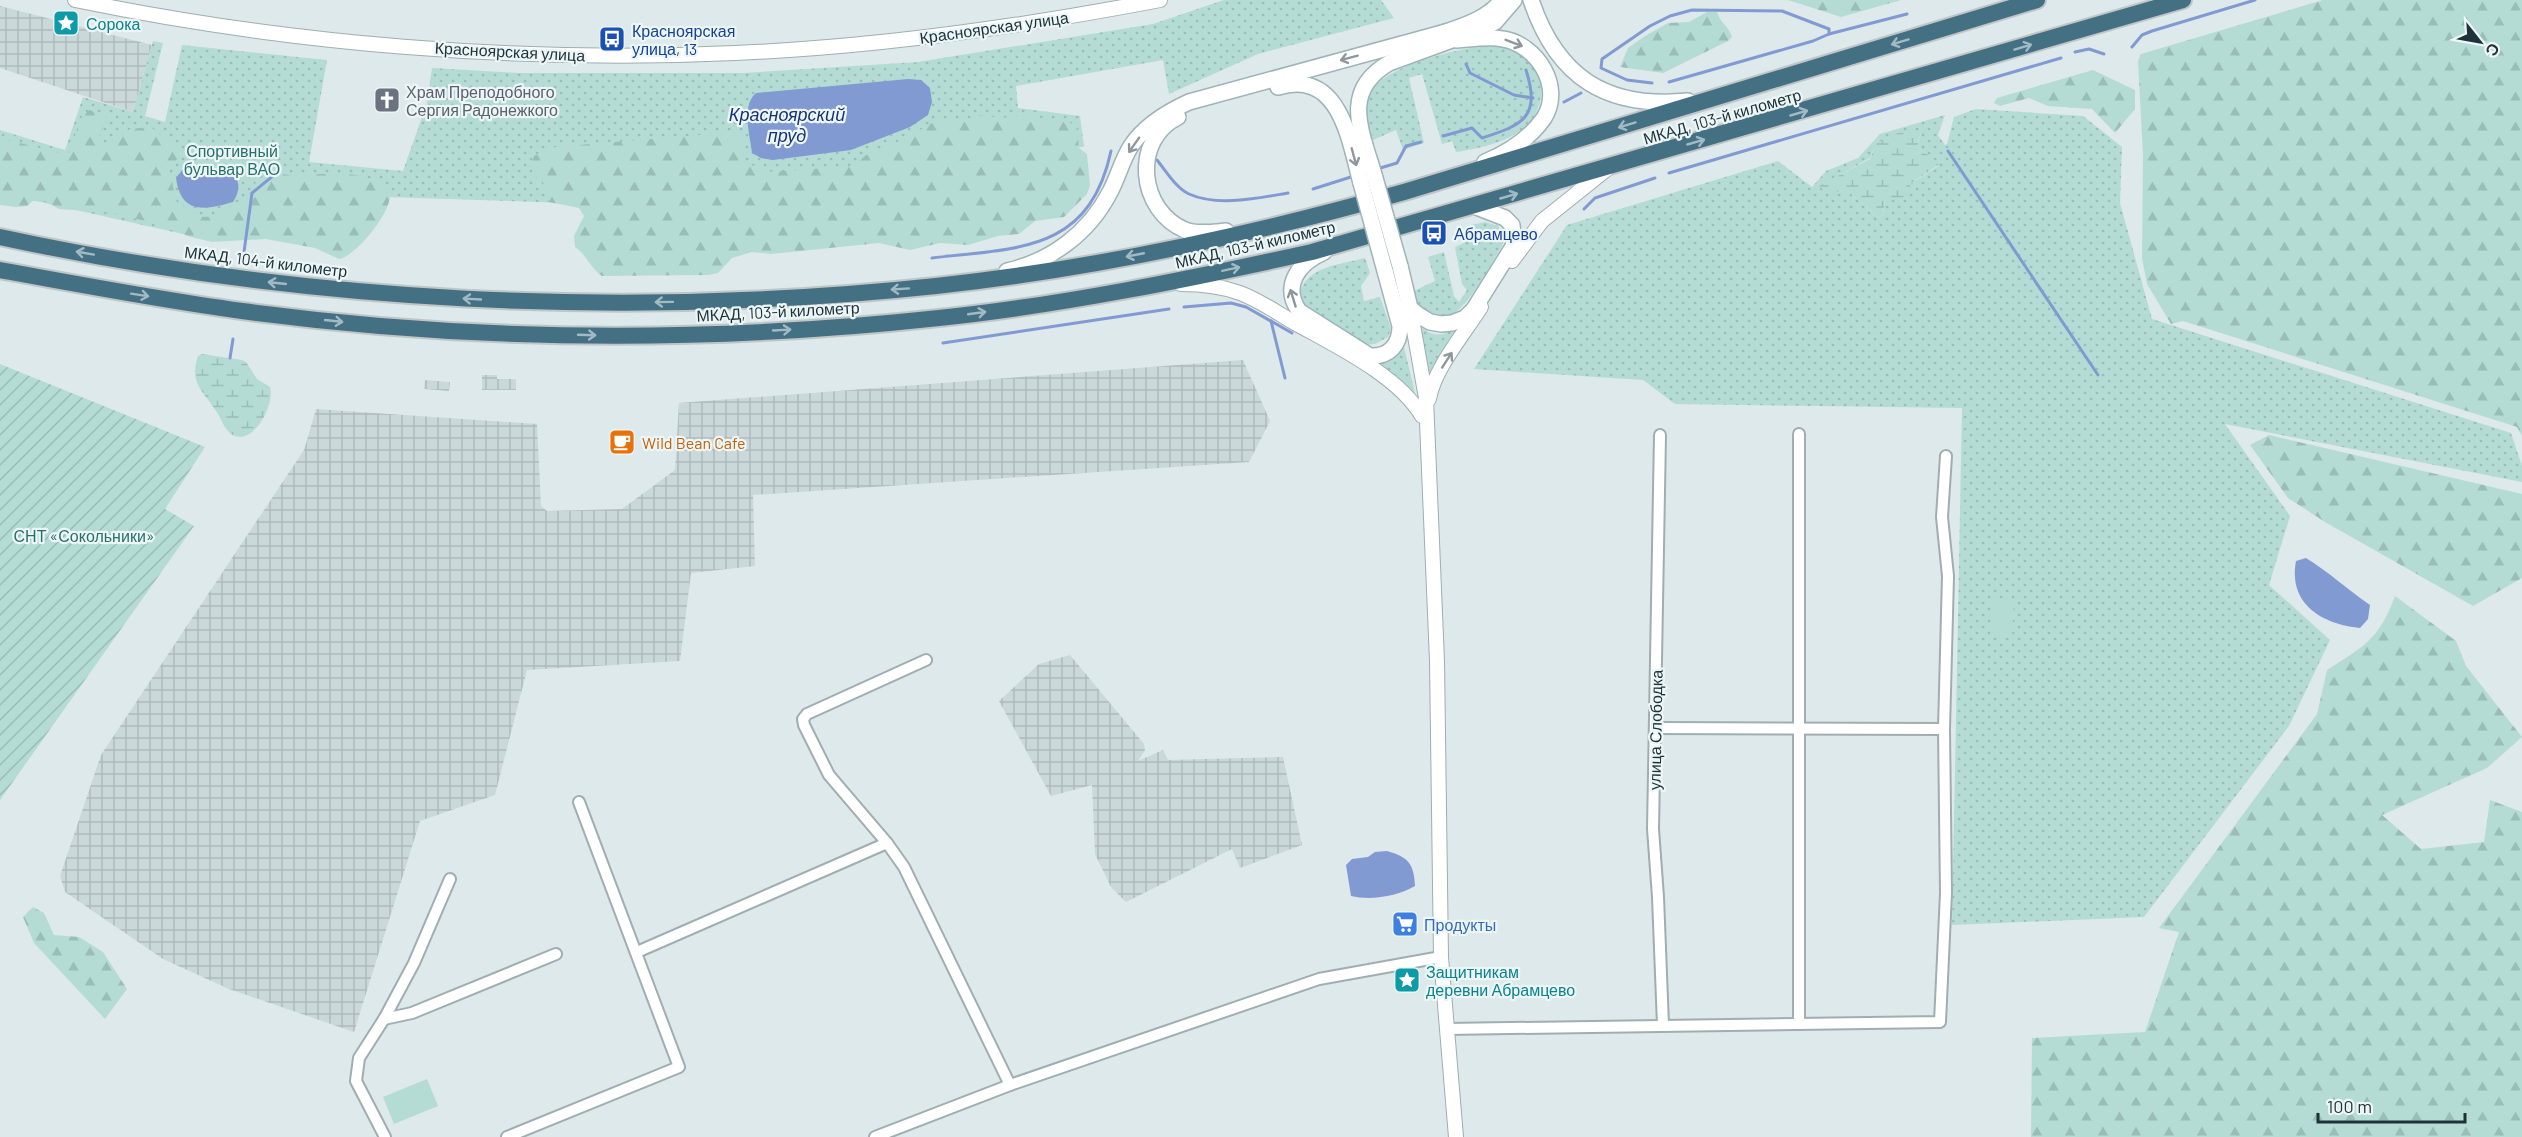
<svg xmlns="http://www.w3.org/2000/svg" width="2522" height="1137" viewBox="0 0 2522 1137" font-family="Barlow,sans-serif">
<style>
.industrial{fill:url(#industrial-grid)}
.grass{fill:url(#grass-dots);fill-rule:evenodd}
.forest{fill:url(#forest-firs)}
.wetland{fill:url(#wetland-marsh)}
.garden{fill:url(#garden-furrows)}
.pitch{fill:#b4dcd5}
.water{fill:#829ad2}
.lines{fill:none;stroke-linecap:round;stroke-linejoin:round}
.stream{stroke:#829ad2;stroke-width:3}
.minor-casing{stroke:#a0aeb1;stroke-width:14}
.tertiary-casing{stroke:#a0aeb1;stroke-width:16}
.secondary-casing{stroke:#9eb3b9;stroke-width:18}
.trunk-casing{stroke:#c0c6c8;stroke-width:20}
.minor{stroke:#fff;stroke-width:10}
.tertiary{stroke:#fff;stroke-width:14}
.secondary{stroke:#fff;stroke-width:15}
.trunk{stroke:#447084;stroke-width:16}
.secondary-bridge-casing{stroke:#9eb3b9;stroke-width:18;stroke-linecap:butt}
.secondary-bridge{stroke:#fff;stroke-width:15}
.oneway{stroke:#a1bac3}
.oneway2{stroke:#8e989c}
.labels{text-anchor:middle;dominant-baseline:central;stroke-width:4.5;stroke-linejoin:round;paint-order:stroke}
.culture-label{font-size:16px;fill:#0d838f;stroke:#edf6f6;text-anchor:start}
.street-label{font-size:16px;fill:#1e3239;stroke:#edf6f6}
.transit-label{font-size:16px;fill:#164399;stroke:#edf6f6;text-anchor:start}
.worship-label{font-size:16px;fill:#5b616d;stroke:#edf6f6;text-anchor:start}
.park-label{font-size:16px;fill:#27716c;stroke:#edf6f6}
.food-label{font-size:16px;fill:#c56008;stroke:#edf6f6;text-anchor:start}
.shop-label{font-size:16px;fill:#366cbe;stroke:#edf6f6;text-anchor:start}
.water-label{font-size:18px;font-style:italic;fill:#173377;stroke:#edf6f6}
</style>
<defs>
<pattern id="industrial-grid" width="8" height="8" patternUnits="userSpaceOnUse" patternTransform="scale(1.5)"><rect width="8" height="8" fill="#cbd8da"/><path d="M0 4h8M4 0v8" fill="none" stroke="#aebabc"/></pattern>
<pattern id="grass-dots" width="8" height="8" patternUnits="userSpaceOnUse" patternTransform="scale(1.5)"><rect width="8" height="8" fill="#b4dcd5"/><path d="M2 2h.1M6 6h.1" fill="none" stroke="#9abdb8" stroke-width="1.8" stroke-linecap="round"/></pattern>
<pattern id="forest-firs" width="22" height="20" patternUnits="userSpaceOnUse" patternTransform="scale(1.5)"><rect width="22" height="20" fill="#b4dcd5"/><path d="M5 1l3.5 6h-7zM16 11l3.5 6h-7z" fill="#9abdb8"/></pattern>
<pattern id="wetland-marsh" width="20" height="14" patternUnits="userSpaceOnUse" patternTransform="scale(1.5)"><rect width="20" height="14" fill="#b4dcd5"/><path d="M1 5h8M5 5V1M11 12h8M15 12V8" fill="none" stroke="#9abdb8"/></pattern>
<pattern id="garden-furrows" width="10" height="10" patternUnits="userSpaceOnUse" patternTransform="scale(1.5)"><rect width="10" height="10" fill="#b4dcd5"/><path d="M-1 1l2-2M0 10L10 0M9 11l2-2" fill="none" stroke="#9abdb8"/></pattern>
</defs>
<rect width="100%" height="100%" fill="#dde9ea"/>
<!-- industrial -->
<g class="industrial">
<path d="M0,6L152,45L133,112L0,68Z"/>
<path d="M1243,360L1270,421L1249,462L753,495L755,566L691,573L680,661L527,670L495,795L420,821L354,1032L229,989L163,959L65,892L60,876L101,755L304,450L316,409L537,424L541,506L547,511L622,509L675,470L679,403Z"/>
<path d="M482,375H497V379H516V390H482Z"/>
<path d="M425,380L450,382L449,391L424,389Z"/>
<path d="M1070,655L1144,744L1145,750L1138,761L1163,750L1168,760L1283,757L1302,845L1240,868L1232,849L1126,902L1111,887L1095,854L1092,785L1051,796L999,701L1039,664Z"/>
</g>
<!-- grass -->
<g class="grass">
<path d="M1224,0H1381L1394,18L1258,54L1169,94L1163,60L1016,86L1018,108L1080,116L1084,146L901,200L598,204L385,197L183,234L0,193V130L65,150L83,97L133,112L153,41L163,43L145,116L165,122L182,45L327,60L309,162L403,171L427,103L432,68L519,73H744L918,62L1153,24Z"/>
<path d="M1488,45C1499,46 1511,47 1520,52C1549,67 1547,108 1525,127C1509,142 1477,149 1456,152L1452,141L1442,144L1422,74L1409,78L1424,143L1403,150L1396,130L1373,140C1369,128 1363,110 1367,98C1378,66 1458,49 1488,45Z"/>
<path d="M1976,109L2083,116L2122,147L2120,203L2152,319L2511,433L2522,466V482L2225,424L2290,516L2269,585L2330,640L2289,726L2144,917L1952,925L1962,408L1675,404L1643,380L1474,369L1567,225L1778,161L1812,187L1826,171L1858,158L1880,134L1945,115L1938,135L1945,145L1947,144L1954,117ZM1921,133L1917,147L1940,165L1885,200L1883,215L1878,218L1848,191L1820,186L1870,158L1876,143Z"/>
<path d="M1485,222L1498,226L1504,236L1502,246C1489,266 1453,344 1423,312C1419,307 1416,297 1414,291L1435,281L1428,257L1444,252L1454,296L1459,302L1467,290L1462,284L1455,247L1464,243L1463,232L1472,225Z"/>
<path d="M1365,258L1370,273L1361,286L1364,301L1380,297L1391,329L1388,337L1375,344L1362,345L1306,308L1299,298C1303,266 1339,265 1365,258Z"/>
<path d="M1418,325C1437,341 1444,334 1464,325L1428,384Z"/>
<path d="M1404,347L1415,393L1373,364C1387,362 1395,358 1404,347Z"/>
</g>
<!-- forest -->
<g class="forest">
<path d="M1788,0H1901L1841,17Z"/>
<path d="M2323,0H2522V436L2517,427L2183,321L2171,324L2147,284L2142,258L2143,155L2138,61L2141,54Z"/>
<path d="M1707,12H1717C1720,23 1729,26 1732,37L1728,41L1663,73L1620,67L1628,48L1645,36L1668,23L1689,22Z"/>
<path d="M2093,70L2135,90V109L2115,133L2092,109L2048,106L2029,98L2000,106L1994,103L1997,98Z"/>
<path d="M89,110L105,114L107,119L98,139L100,144L112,142L130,129L151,127L177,150L180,155L169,170L177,203L204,217L215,216L249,195L257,180C263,177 272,172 279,173C284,173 288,176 293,176C320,175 372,166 390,194C392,212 355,257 339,259L315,248L266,239L212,242L191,237L160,225L114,213L59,209L45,201L35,199L27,206L16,207L0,205V138L64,154L70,152L80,119Z"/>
<path d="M980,115L1002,118L1025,115L1076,124L1079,148L1087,154L1090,185L1087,194L1064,217L1035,221L1019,234L998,236L968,245L940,243L910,250L879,243L771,254L752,252L732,258L718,273L708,275L602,276C590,268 587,255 575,247L574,236L584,216L579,208L549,202L543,182L534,176L531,166L534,156L555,147L735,132L743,140V162L772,172L853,166L870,152L890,146L938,120L959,121Z"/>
<path d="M2269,435L2522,494V578L2473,606L2325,522L2288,498L2250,445Z"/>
<path d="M2395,596L2456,641L2466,666L2522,737L2487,768L2382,815L2421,849L2484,842L2490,800L2522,812V1137H2031L2032,1038L2145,1032L2179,932L2159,928L2317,714L2327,670C2364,646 2379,640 2395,596Z"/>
<path d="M33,907L44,913L54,935L79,937L103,952L127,989L105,1019L34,943L23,917Z"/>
</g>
<!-- wetland -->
<g class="wetland">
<path d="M1921,132L1917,147L1940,164L1910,184V198L1885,200L1883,215L1878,218L1848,191L1827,192L1819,186L1870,159L1876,143L1898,133Z"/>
<path d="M202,354L242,360L246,362L257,379L270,387C275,404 255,443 235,436C226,433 222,421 218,414C206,393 188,385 198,356Z"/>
</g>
<!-- garden -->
<path class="garden" d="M0,364L205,447L165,509L194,526L0,800Z"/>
<!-- pitch -->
<g class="pitch">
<path d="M1991,598L2014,599L2012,638L1990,637Z"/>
<path d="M427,1079L438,1106L394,1124L383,1097Z"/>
</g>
<!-- water -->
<g class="water">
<path d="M908,79L921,80L930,88L932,102L928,115L910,127L851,150L773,160L761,158L752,153C750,135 741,106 756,93Z"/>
<path d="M183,169L234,172C240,184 240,191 233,202C205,210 181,215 176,178Z"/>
<path d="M2306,558C2329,572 2348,590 2370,605L2368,619L2360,628C2322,624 2288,604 2296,561Z"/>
<path d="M1387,851C1408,857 1414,863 1415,886C1398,896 1371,901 1351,896L1346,865L1352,859L1368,857L1375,852Z"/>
</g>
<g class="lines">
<!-- stream -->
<g class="stream">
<path d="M2132,47L2142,35L2152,31L2255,0"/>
<path d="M2075,52L2089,49L2104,54"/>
<path d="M1466,64L1470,73L1514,95L1533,98"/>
<path d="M1669,82L1813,41L1829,34L1907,14"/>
<path d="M1652,83L1627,80L1601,68L1602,59L1650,26L1670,16L1692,10L1782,11L1829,29V34"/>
<path d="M1564,102L1581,93"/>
<path d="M1443,136L1472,128L1482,138C1523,125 1541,117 1526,70"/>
<path d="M1948,151L2098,375"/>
<path d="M1157,160C1166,171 1176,188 1189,194C1218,207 1258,198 1288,193"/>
<path d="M1377,169L1397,163L1406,146L1421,142"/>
<path d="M1669,173L2061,58"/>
<path d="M1313,189L1354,176"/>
<path d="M1584,209L1595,198L1655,178"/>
<path d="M244,252L252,193L274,175"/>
<path d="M932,258C1017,248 1089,253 1111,151"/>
<path d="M1184,307L1231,303L1246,307L1292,333"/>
<path d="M1271,321L1285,378"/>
<path d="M943,343L1169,309"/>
<path d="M230,358L233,339"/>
</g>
<defs>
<g id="minor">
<path d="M1799,434V1024"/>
<path d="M1660,435L1653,829L1658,897L1663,1025"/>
<path d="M926,660L807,714L803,719L804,725L829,775L887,843L904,867L1010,1085"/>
<path d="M1656,728L1944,729"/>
<path d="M637,952L887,843"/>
<path d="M384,1019L412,1013L556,954"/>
<path d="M1446,1029L1940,1022L1946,893L1944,729L1948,576L1942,517L1946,456"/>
<path d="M385,1137L356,1081L359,1058L384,1019L414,963L450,879"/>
<path d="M507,1137L679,1067L579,802"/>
<path d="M875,1137L1010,1085L1319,979L1441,957"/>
</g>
<g id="tertiary">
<path d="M75,0C288,44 518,63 735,53C878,47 1019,27 1160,0"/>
<path d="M1512,261L1542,221L1607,169"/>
<path d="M1181,284C1201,284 1221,286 1240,293C1259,300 1276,312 1293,322C1334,345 1398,375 1422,416"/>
<path d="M1410,308L1426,398L1437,661L1441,957L1456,1137"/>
<path d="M1429,399C1434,369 1464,334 1481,307"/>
</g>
<g id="secondary">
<path d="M1531,0C1557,78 1607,109 1688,101"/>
<path d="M1437,35C1460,27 1487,20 1502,0"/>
<path d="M1457,40C1472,39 1488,36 1503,39C1536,44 1564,86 1544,118C1530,138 1507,153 1485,162"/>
<path d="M1278,87C1340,69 1349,139 1361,183"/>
<path d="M1178,117C1131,140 1139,211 1185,230C1197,235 1214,232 1226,231"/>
<path d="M1375,178C1363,134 1339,92 1389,63L1482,29L1495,22L1514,0"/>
<path d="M1324,252C1298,263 1282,286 1299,311L1370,356C1389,357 1400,345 1400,326L1385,271"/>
<path d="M1400,266L1410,308L1420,316L1430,322L1441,324L1452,323L1465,318L1474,309L1514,245L1512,225L1505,218L1474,206"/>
<path d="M1007,271C1051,261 1089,233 1110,192C1118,177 1122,160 1131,146C1145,125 1167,112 1189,102L1446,32"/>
</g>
<g id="trunk">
<path d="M0,237C306,303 625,319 936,286C1094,269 1251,235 1404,192L2037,0"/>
<path d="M0,270C81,285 161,300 242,311C473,342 708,343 939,318C1064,305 1189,279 1312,252L2183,0"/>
</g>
</defs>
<!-- minor casing -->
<use href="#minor" class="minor-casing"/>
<!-- tertiary casing -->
<use href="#tertiary" class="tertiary-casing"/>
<!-- secondary casing -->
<use href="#secondary" class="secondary-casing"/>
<!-- trunk casing -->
<use href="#trunk" class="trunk-casing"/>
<!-- minor -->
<use href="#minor" class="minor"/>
<!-- tertiary -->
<use href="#tertiary" class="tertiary"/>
<!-- secondary -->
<use href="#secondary" class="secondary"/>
<!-- trunk -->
<use href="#trunk" class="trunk"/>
<defs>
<g id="secondary-bridge">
<path d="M1375,178L1400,266"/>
<path d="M1361,183L1385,271"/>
</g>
</defs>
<!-- secondary-bridge casing -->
<use href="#secondary-bridge" class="secondary-bridge-casing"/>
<!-- secondary-bridge -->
<use href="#secondary-bridge" class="secondary-bridge"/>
</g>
<!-- one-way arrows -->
<defs><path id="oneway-shaft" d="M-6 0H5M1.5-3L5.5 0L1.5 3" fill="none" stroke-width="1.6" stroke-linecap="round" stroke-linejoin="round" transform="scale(1.5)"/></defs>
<g class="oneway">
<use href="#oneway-shaft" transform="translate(1900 42) rotate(163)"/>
<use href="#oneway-shaft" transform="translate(2023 47) rotate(-17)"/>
<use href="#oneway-shaft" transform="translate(1799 113) rotate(-16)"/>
<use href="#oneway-shaft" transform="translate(1627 125) rotate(163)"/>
<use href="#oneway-shaft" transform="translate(1696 142) rotate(-16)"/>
<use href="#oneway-shaft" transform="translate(1509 196) rotate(-16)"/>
<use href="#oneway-shaft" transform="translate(85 253) rotate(-170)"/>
<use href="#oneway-shaft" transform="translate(1135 255) rotate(169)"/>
<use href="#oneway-shaft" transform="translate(1231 269) rotate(-12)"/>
<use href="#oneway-shaft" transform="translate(277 283) rotate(-174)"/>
<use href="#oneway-shaft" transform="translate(900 289) rotate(176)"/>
<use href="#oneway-shaft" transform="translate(140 295) rotate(9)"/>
<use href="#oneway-shaft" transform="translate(472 299) rotate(-177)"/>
<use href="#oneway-shaft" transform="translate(664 302) rotate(179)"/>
<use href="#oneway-shaft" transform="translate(977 313) rotate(-8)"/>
<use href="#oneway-shaft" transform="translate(334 321) rotate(6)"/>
<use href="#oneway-shaft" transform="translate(782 330) rotate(-3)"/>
<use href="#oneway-shaft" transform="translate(587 335) rotate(2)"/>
</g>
<g class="oneway2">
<use href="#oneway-shaft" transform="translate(1514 43) rotate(21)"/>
<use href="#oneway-shaft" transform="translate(1349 58) rotate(165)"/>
<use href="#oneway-shaft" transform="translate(1134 145) rotate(125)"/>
<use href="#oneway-shaft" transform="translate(1354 157) rotate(75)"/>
<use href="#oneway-shaft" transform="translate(1293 298) rotate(-107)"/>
<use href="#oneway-shaft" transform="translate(1447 360) rotate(-57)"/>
</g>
<!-- icons -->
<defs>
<symbol id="sight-square" viewBox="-11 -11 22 22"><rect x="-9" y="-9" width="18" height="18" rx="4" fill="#0f9aa8" stroke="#edf6f6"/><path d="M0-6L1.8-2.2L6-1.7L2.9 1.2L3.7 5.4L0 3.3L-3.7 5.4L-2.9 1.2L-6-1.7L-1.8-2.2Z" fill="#fff"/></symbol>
<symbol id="bus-square" viewBox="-11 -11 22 22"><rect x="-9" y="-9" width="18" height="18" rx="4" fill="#1a4fb4" stroke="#edf6f6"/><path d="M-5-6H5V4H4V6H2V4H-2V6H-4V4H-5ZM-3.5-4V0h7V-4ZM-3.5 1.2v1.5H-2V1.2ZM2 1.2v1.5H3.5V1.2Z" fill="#fff"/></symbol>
<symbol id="church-square" viewBox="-11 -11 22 22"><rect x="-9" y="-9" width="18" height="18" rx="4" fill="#6b7280" stroke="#edf6f6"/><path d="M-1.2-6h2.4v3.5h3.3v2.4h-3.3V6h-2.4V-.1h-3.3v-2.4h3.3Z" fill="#fff"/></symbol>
<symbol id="cafe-square" viewBox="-11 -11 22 22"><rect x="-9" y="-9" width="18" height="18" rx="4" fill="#e8710a" stroke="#edf6f6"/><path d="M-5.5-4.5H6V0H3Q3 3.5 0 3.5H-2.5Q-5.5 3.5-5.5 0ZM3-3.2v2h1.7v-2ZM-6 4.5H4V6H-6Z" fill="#fff"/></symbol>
<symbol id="supermarket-square" viewBox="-11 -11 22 22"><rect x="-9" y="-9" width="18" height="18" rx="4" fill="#3f7fe0" stroke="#edf6f6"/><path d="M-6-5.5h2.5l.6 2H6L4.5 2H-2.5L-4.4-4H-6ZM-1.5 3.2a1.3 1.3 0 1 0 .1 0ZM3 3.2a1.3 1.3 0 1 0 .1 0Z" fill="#fff"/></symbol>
</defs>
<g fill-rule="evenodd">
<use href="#sight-square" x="51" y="8" width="30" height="30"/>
<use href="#bus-square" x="597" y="24" width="30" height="30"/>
<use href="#church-square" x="372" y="85" width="30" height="30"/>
<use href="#bus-square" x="1419" y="218" width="30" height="30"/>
<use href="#cafe-square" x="607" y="427" width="30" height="30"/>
<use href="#supermarket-square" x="1390" y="909" width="30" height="30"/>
<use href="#sight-square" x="1392" y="965" width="30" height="30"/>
</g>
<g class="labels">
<!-- culture labels -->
<g class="culture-label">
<text x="86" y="23">Сорока</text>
<text x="1426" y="971">Защитникам<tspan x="1426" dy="18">деревни Абрамцево</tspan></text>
</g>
<!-- street labels -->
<g class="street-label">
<text transform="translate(994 27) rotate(-8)">Красноярская улица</text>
<text transform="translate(510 51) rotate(3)">Красноярская улица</text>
<text transform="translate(1722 116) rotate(-16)">МКАД, 103-й километр</text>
<text transform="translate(1255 244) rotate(-13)">МКАД, 103-й километр</text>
<text transform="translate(266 261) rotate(7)">МКАД, 104-й километр</text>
<text transform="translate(778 311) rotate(-3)">МКАД, 103-й километр</text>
<text transform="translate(1655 730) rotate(-89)">улица Слободка</text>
</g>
<!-- transit labels -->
<g class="transit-label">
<text x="632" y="30">Красноярская<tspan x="632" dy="18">улица, 13</tspan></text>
<text x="1454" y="233">Абрамцево</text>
</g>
<!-- worship labels -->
<g class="worship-label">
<text x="406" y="91">Храм Преподобного<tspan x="406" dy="18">Сергия Радонежкого</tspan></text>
</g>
<!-- park labels -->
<g class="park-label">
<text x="232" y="150">Спортивный<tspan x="232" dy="18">бульвар ВАО</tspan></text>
<text x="84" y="535">СНТ «Сокольники»</text>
</g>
<!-- food labels -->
<g class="food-label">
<text x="642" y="442">Wild Bean Cafe</text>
</g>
<!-- shop labels -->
<g class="shop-label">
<text x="1424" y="924">Продукты</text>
</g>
<!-- water labels -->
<g class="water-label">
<text x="787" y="114">Красноярский<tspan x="787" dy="21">пруд</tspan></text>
</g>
</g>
<!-- north arrow -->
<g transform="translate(2480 42) rotate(121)" stroke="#edf6f6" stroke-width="4.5" paint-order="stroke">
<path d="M0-4.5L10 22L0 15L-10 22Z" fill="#1e3239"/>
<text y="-9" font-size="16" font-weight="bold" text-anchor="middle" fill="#1e3239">С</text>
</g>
<!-- scale -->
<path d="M2318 1113v9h147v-9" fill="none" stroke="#1e3239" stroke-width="3"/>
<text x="2327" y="1113" font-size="18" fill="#1e3239" stroke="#edf6f6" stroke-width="4.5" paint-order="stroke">100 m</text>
</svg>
